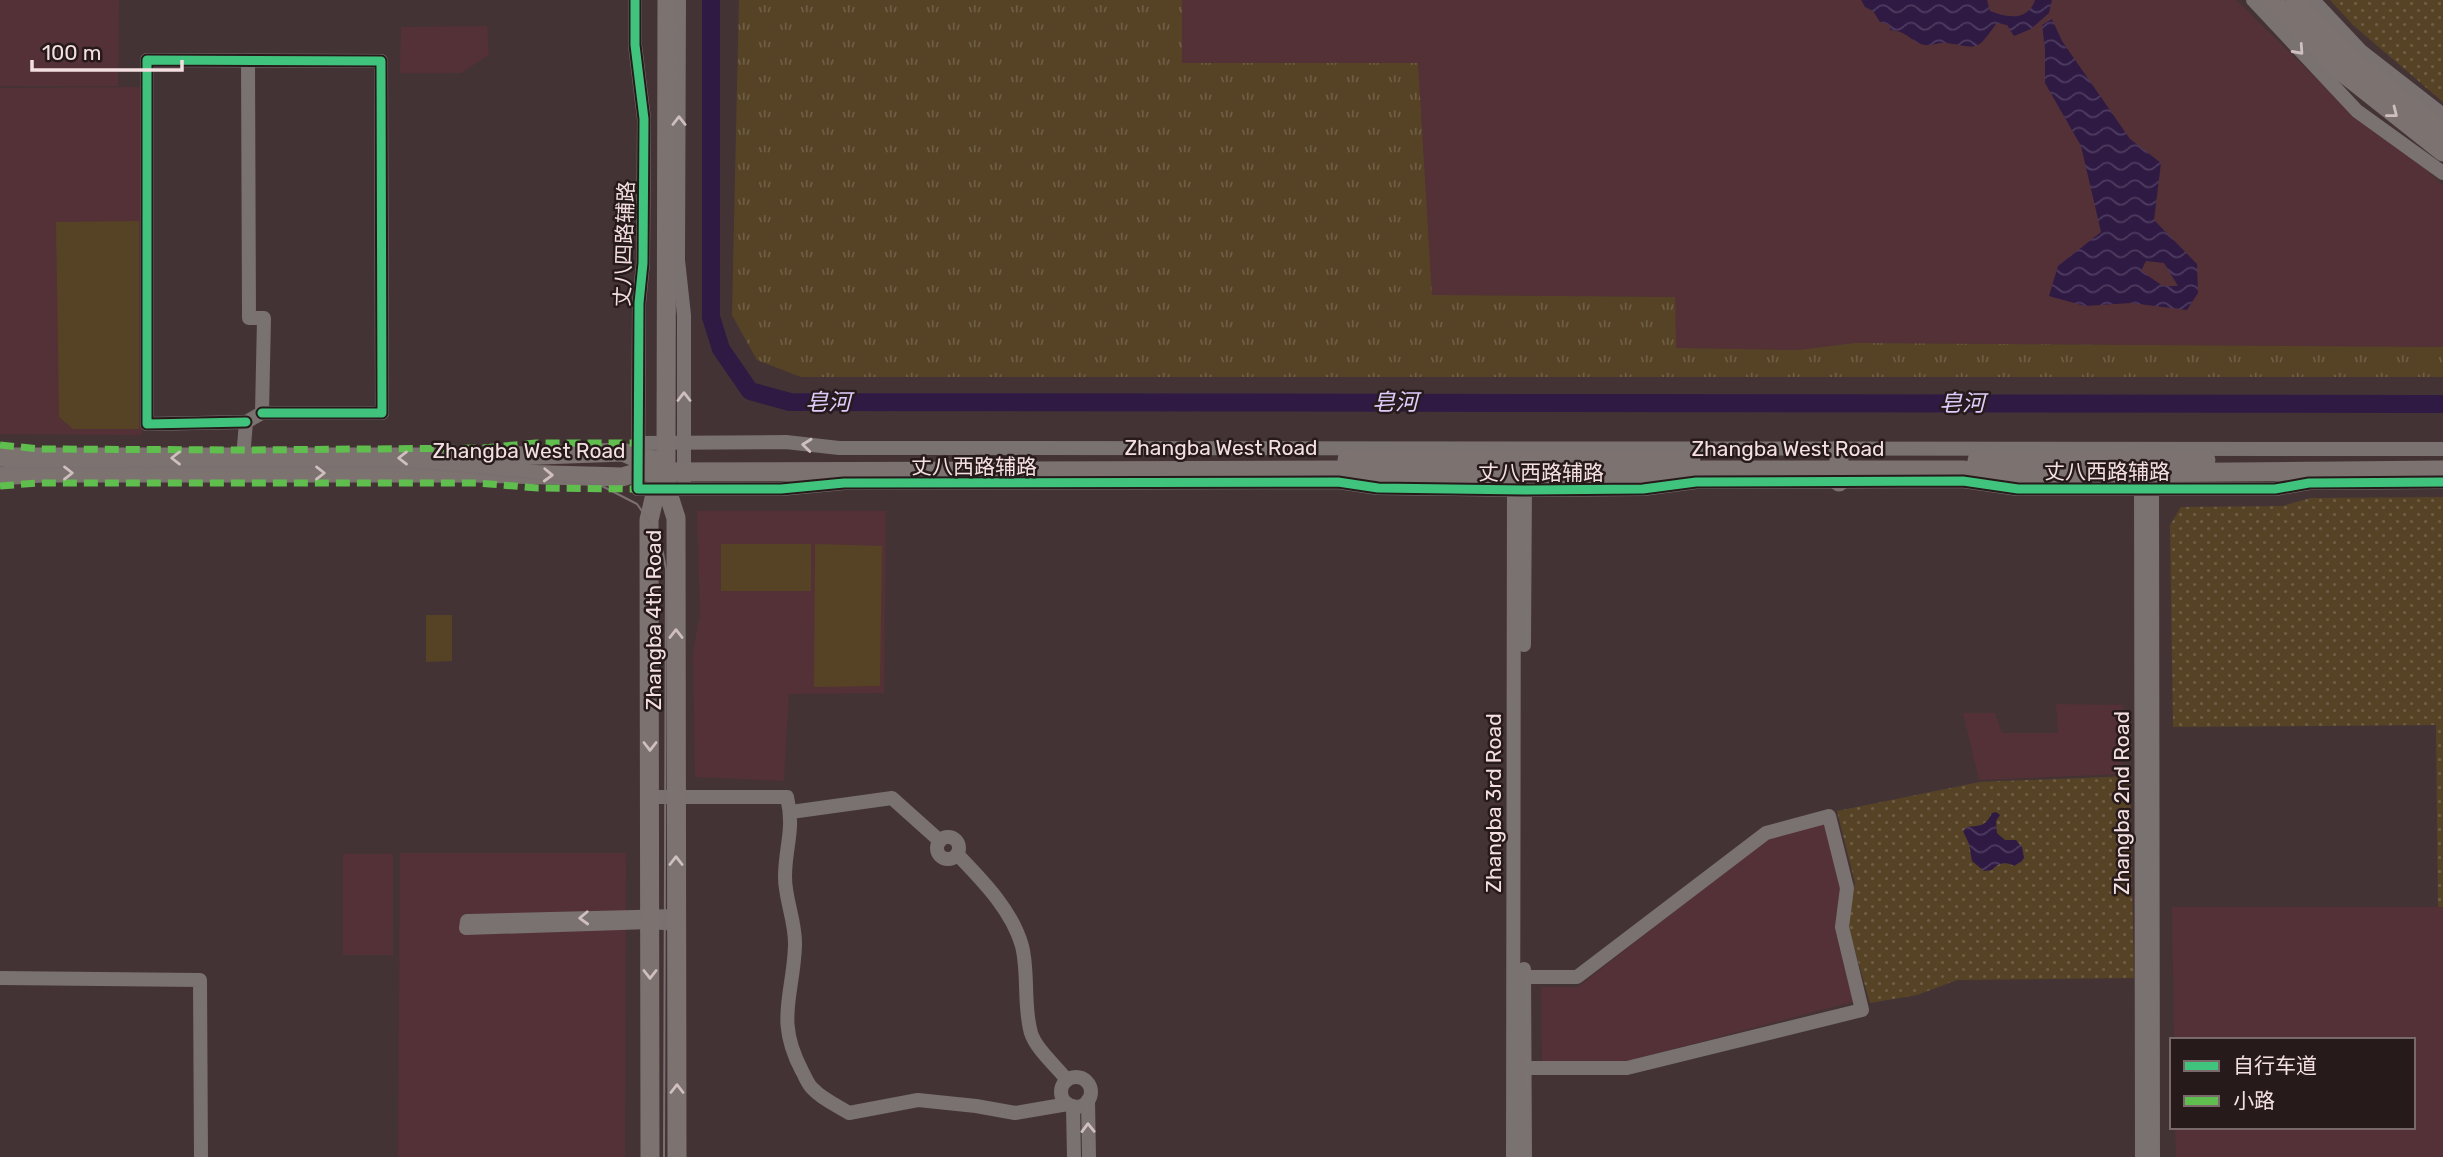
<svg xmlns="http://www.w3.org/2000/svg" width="2443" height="1157" viewBox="0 0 2443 1157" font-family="Rubik,'Noto Sans SC',sans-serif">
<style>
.built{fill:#543136}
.grass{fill:url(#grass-tufts)}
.park{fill:url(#park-dots)}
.pitch{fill:#564326}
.water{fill:url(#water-waves);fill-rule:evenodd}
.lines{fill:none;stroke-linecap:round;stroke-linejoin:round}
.river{stroke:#2f1a44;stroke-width:18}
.minor{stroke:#797270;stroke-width:14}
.major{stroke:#7c7270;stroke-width:19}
.tram{stroke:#7b7070;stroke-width:2}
.quiet{stroke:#5fbe4e;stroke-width:7;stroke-dasharray:14 7;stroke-linecap:butt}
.cycleway-casing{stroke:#271a1b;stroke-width:13}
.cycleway{stroke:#40c37c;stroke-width:9}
.oneway{stroke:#cfbfbf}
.oneway2{stroke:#d0bfbf}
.labels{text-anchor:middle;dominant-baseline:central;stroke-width:5;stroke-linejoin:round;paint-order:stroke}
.street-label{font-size:21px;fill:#f4e0e1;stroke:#271a1b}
.water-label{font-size:23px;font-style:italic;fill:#dfcbfb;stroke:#271a1b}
</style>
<defs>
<pattern id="grass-tufts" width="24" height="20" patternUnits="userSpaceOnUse" patternTransform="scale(1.75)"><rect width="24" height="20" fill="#564326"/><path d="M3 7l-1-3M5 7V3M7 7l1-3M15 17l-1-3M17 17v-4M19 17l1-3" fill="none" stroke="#6f5e45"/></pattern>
<pattern id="park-dots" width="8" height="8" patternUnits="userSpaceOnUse" patternTransform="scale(1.75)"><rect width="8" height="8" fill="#564326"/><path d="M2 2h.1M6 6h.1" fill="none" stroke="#6f5e45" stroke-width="1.8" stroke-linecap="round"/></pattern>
<pattern id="water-waves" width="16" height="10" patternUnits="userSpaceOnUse" patternTransform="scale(1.75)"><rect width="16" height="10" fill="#2f1a44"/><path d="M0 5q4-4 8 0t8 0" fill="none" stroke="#4e3b5f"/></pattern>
</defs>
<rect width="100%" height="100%" fill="#443335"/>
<!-- built -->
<g class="built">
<path d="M0,0H119L118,86H0Z"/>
<path d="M1182,0H2236L2321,83L2422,165L2443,186V347L1855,343L1799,350L1676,348L1674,297L1432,295L1418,63H1182Z"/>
<path d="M487,26L489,55L461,73H400L401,27Z"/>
<path d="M141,87L142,435L0,434V88Z"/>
<path d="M697,511H886L884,693L789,694L784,781L695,777L693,652L700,615Z"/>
<path d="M2056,704L2123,705L2121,774L1979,780L1963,713H1995L2002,733H2058Z"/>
<path d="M1826,821L1844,889L1856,1001L1623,1062L1542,1061L1541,987H1578L1771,835Z"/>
<path d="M400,853H626L625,1157H398Z"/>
<rect x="343" y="854" width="50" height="101"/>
<path d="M2172,907H2443V1157H2178L2176,1155L2175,1127H2413V1040H2174Z"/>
</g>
<!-- grass -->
<path class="grass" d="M739,0H1182V63H1418L1432,295L1675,297L1676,348L1799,350L1855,343L2443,347V377H801L757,360L732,315Z"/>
<!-- park -->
<g class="park">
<path d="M2330,0H2443V102L2353,25Z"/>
<path d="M2443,497V907H2438L2436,725L2173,727L2170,525L2181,507L2283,506L2310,498Z"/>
<path d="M2130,776L2134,978L1957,980L1917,995L1870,1003L1848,926L1855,883L1837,811L1980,782Z"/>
</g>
<!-- pitch -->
<g class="pitch">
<path d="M139,221V429H73L59,417L56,222Z"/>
<rect x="721" y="544" width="90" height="47"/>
<path d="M815,544L882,546L880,686L814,687Z"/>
<path d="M426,615H452V661L426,662Z"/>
</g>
<!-- water -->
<g class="water">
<path d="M1861,0H1987L1990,11C2007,18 2028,21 2035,0H2052L2049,13L2031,29L2014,36L2007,25L1997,23C1975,52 1981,48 1947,43C1940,42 1932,46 1925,45C1912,43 1908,31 1890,30V25L1880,22L1873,11L1865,7Z"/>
<path d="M2052,19L2062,41L2130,139L2161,163L2154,220L2197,264L2198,293L2187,310L2131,303L2085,306L2049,296L2058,266L2101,232L2081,146L2045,83V49L2042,25ZM2146,261L2164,263L2178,286H2163L2141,271Z"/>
<path d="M1996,812L2000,815L1996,821L1997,833L2005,840H2016L2022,847L2024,858L2021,862L2014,866C2007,861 1997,863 1992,870L1984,871L1972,861L1969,844L1963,831L1967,827C1981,825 1985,827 1992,813Z"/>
</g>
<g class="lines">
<!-- river -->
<path class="river" d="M711,0V317L721,349L750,391L790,402L2443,404"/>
<!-- minor -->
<g class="minor">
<path d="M635,0V45L644,119L643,263L639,303L638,489H781L844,483L1338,482L1378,488L1525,490L1643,489L1696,482L1963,481L2018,489H2275L2309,483L2443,482"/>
<path d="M679,0L678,260L684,315V481"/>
<path d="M2253,0L2357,111L2443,173"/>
<path d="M2313,0L2361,51L2443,115"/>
<path d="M246,422L147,424V60L381,61L382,413H262"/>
<path d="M639,443L786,442L839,448L2443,449"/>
<path d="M243,458L246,422L262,413L264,318H249L248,61"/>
<path d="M2152,479L2153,1157"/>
<path d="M2141,482L2142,1157"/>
<path d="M1524,645L1525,483"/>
<path d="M650,797H787C795,830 785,846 785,877C785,900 796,922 795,946C793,997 775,1020 802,1071C805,1076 808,1085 813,1089C822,1099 838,1106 849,1113L918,1100L976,1106L1015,1113L1068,1104"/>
<path d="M791,812L892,798L940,841"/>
<circle cx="948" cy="848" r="11"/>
<path d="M957,854C982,880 1012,910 1022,946C1029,974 1023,1005 1031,1033C1036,1049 1056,1066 1067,1080"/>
<path d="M677,916L467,921L466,928L650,922L677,924"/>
<path d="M1524,969L1525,1157"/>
<path d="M1524,977H1577L1766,833L1829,816L1847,888L1842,927L1862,1010L1627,1068H1525"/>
<path d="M0,978L200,980L201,1157"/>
<circle cx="1076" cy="1092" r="15"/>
<path d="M1088,1100L1089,1157"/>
<path d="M1073,1106L1074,1157"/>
<path d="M1513,1157L1514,482"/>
</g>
<!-- major -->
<g class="major">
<path d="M667,0L666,460L667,490L676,518L677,1157"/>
<path d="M2272,0L2337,68L2443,152"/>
<path d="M2295,0L2349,57L2443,132"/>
<path d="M0,457H485L623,452L639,459L662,460"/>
<path d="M1347,459H1691"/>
<path d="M1977,460H2206"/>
<path d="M0,476L42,473H476L622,477L639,472L1340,470L1397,475H1635L1704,470H1962L2008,474L2443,470"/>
<path d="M1839,482V449"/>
<path d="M650,1157L649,520L656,490V469"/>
</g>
<!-- tram -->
<path class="tram" d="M0,468L403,467L600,485L637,504L660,537L666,569L664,1157"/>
<!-- quiet -->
<g class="quiet">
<path d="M0,445L40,449L245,450L482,448L536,443H639"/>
<path d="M0,486L38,483H478L538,488L638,489"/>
</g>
<defs>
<g id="cycleway">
<path d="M635,0V45L644,119L643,263L639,303L638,489H781L844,483L1338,482L1378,488L1525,490L1643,489L1696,482L1963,481L2018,489H2275L2309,483L2443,482"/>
<path d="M246,422L147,424V60L381,61L382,413H262"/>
</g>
</defs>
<!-- cycleway casing -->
<use href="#cycleway" class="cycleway-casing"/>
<!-- cycleway -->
<use href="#cycleway" class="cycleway"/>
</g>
<!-- one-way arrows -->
<defs><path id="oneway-chevron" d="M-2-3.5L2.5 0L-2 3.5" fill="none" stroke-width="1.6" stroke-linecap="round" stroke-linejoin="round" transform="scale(1.75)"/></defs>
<g class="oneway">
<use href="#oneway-chevron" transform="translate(2299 50) rotate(48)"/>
<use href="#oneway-chevron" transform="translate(679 121) rotate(-90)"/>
<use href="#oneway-chevron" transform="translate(684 397) rotate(-90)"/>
<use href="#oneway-chevron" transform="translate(807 445) rotate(-174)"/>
<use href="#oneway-chevron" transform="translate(584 918) rotate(178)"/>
<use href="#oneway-chevron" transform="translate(1088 1128) rotate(-91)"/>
</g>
<g class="oneway2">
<use href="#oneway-chevron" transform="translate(2393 113) rotate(38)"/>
<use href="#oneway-chevron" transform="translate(176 458) rotate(-180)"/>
<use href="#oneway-chevron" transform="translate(403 458) rotate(180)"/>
<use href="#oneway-chevron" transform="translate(68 473)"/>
<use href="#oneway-chevron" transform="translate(320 473)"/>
<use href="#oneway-chevron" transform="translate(548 475) rotate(2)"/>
<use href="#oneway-chevron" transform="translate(676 634) rotate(-90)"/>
<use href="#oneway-chevron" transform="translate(650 746) rotate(90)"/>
<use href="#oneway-chevron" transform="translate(676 861) rotate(-90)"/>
<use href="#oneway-chevron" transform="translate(650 974) rotate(90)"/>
<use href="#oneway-chevron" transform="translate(677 1089) rotate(-90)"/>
</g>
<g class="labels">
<!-- street labels -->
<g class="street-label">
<text transform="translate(624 244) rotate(-88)">丈八四路辅路</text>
<text x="1221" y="447">Zhangba West Road</text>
<text x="1788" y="448">Zhangba West Road</text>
<text x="529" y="450">Zhangba West Road</text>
<text x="974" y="466">丈八西路辅路</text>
<text x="2107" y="471">丈八西路辅路</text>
<text x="1541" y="472">丈八西路辅路</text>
<text transform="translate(653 620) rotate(-90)">Zhangba 4th Road</text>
<text transform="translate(1493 803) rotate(-90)">Zhangba 3rd Road</text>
<text transform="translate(2121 803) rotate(-90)">Zhangba 2nd Road</text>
</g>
<!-- water labels -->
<g class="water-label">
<text x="828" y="402">皂河</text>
<text x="1395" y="402">皂河</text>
<text x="1962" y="403">皂河</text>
</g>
</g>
<!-- legend -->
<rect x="2170" y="1038" width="245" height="91" fill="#271a1b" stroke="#79696a" stroke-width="2"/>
<rect x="2184" y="1061" width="35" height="10" fill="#40c37c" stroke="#79696a" stroke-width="2"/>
<text x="2233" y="1073" font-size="21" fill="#f4e0e1">自行车道</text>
<rect x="2184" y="1096" width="35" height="10" fill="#5fbe4e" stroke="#79696a" stroke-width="2"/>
<text x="2233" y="1108" font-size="21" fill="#f4e0e1">小路</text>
<!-- scale -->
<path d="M32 60v10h150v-10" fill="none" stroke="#f4e0e1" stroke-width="3.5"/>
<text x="42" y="60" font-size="21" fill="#f4e0e1" stroke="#271a1b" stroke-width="5" paint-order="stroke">100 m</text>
</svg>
